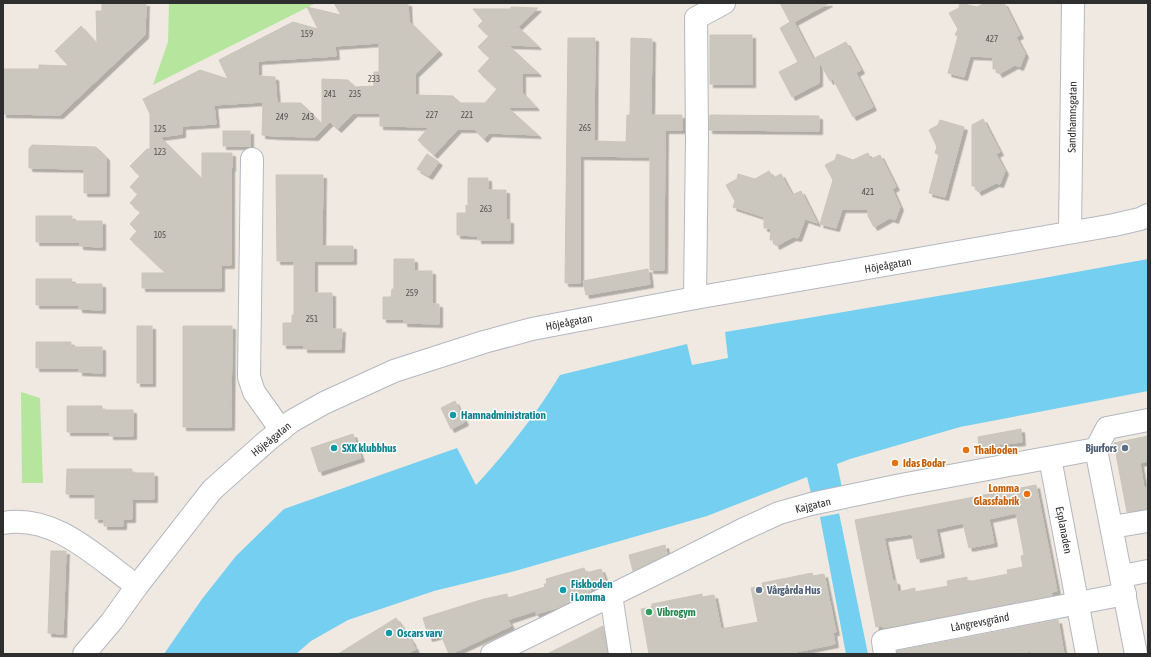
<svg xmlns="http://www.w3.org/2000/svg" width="1151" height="657" viewBox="0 0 1151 657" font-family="'Asap Condensed',sans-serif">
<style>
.green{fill:#b6e59e}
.water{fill:#75cff0}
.pier{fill:#efe9e1}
.building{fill:#cbc7bf;stroke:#cbc5ba;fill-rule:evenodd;filter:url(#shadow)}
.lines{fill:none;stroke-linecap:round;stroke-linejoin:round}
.minor-casing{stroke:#b4b7c1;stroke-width:24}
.minor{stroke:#fff;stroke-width:22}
.culture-dot{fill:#0f9aa8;stroke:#fff;stroke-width:1.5}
.service-dot{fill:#5c6f8a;stroke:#fff;stroke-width:1.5}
.food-dot{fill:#e8710a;stroke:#fff;stroke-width:1.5}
.leisure-dot{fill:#2e9e5b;stroke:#fff;stroke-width:1.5}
.labels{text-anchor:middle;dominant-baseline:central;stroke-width:3;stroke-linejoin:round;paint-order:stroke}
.number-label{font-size:9px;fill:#555452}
.street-label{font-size:11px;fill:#2e2e2e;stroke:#fff}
.culture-label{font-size:11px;font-weight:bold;fill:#0d838f;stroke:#fff;text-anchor:start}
.service-label{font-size:11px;font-weight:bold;fill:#4e5e75;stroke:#fff;text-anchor:end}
.food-label{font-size:11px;font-weight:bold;fill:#c56008;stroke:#fff;text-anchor:start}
.leisure-label{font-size:11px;font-weight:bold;fill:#27864d;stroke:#fff;text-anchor:start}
</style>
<defs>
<filter id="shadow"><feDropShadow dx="3.5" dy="3.5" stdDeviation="0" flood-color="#0004"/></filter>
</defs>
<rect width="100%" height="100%" fill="#efe9e1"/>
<!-- green -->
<g class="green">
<path d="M169,3H316L153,85L168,42Z"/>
<path d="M21,392L40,398L43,483H22Z"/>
</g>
<!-- water -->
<path class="water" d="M1148,259V391L960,427L850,459L837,464L847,511L839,513L868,654H846L820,517H817L807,477L707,516L515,571L434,591L348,620L311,641L296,654H164L202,599L236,556L284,509L457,448L476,485C506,453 537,413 560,375L687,344L692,365L728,358L725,332L1038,279Z"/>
<!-- pier -->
<path class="pier" d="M843,490L847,512L815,518L810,497Z"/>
<!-- building -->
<g class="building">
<path d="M102,3H146L145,35L60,115L3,114V69H39V65L69,66L55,51L81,26L97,44L96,11H102Z"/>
<path d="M334,3H408L409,21L439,51L415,74V95L453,96L460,103H485L497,89L478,71L490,58L478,47L489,36L478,26L483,21L473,9H511V7L538,8L518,27L538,46L508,45L538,73H522V92L536,107H507L538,135L489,133L484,139L474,129H458L434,155L418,140L429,127L380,126V113H354L338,129L330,122L315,137L275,136L262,135L263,102L214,105L216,124L182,126V134L160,137L202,179V153H232V168H231V265H221V288H142V273H166L130,239L137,231L130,224L141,212L130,203L138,194L130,187L140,176L130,166L147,149H150V114L143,99L200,70L228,79L219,60L293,22L318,29L307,7L341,15ZM379,43V72H374V86L355,87L348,80L322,79V124L301,103H277L275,77L258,76V61L336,56L335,46Z"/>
<path d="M780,3H829L794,22L813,59L846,42L861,70L856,73L873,107L853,117L833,79L830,81L819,61V83L792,97L779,72L798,62L780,28L790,22Z"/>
<path d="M960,3L977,7L985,3H1004L1020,35L1016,37L1025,54L1020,67L1015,65L999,74L996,69H993V57L970,56L964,77L948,73L958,36L955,35L958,29L949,13L959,8Z"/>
<rect x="710" y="35" width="42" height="49"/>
<path d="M568,38H595L594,141L626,142L627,115H630L631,38L652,39L651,115H682V130H665L664,270H650V157L580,156V283H565Z"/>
<path d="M710,115L819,116V131L709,130Z"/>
<path d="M983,119L1000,152L996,154L1005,171L1000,184L996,183L978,192L975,186H972V125Z"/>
<path d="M940,120L964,127L945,197L929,193L939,155L935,153L937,147L929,130L938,125Z"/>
<rect x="223" y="131" width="27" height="15"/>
<path d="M32,145L96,147L106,157V193H84V169L29,168V149Z"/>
<path d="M868,153L871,159L880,155L896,187L892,189L900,207L895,220L890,218L874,227L868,216V209H842L836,228L820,224L833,180L825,165L835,160L837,154L853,160Z"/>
<path d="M427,154L439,162L429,176L417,169Z"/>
<path d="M769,171L773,178L781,174L792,195L801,191L817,223L805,219L798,238L793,237L776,246L774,240H770L771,228H764V217L733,207L735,201L726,185L737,179L738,174L755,179Z"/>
<path d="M276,175H323L322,246H353V261H314V293H332V329H342L341,349H304V345H283V323H292V315H294V261H277Z"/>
<path d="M468,178H488V190H506V220H510V240H478V236L457,235V213H466V205L468,206Z"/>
<path d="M36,216H72V221H102V247L80,246V242H36Z"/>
<path d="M394,259H414V271H432V304H439V324L404,323V319H383V297H391L392,289H394Z"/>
<path d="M648,269L650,284L586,295L583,281Z"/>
<path d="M36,279H72L71,284H102V310L79,309V305H36Z"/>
<rect x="137" y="326" width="15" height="57"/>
<path d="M183,326H232L231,427H183Z"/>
<path d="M36,342H71V347H102V373L79,372V368H36Z"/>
<path d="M455,401L465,422L451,429L441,408Z"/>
<path d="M67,406H102V410H133V436H110V432H67Z"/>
<path d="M1021,429L1022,442L979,447L978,437Z"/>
<path d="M353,434L361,458L319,472L311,448Z"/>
<path d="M1148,436V461L1140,463L1144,488L1148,487V509L1127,512L1114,443Z"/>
<path d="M67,469H132V473H154V499H132V519H123V526H104V519H95V494H66Z"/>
<path d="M1036,485L1057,591L1051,592L1052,596L883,628L882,626L876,627L855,520ZM1016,513L1023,549L1024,555L1021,556L1023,567L1007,570L1008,574L967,582V577L947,581L948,586L915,592V588L898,592L896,581H893L884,538L912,534L917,559L941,554L936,529L963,523L969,548L994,543L989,519Z"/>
<path d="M665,545L667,554L633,571L629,555Z"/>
<path d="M51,551H66L63,634L48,633Z"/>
<path d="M584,568L586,573L601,569L606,583L590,588L591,591L557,608L536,614L535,611L508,620L511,626L451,654H449L441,635L429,638L423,618L484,599L507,594L508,598L545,587L544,584H547L546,579Z"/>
<path d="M812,573L813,576L824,574L836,632H833L835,644L786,654H649L641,609L652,607V604L702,594V597L714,595L721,629L758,622L751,588L763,586L762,583Z"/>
<path d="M396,618L413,643H412L416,649L407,654H338Z"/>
<path d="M1058,620L1064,654H1031V651L1017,654H897V651Z"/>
<path d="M603,626L607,654H547Z"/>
</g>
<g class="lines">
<defs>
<g id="minor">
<path d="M252,159L249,377L254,392L281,430"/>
<path d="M1070,232L1073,3"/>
<path d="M695,298L697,138L696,18L724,3"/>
<path d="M1096,449L1136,654"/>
<path d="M1050,458L1087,654"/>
<path d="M3,523C56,514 97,558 137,586"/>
<path d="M1112,527L1148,521"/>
<path d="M1122,576L1148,571"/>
<path d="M611,595L620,654"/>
<path d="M84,654L112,621L137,586L212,490L267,441L292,421L324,403L394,371L484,342L532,329L695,298L1114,225L1140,219L1148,215"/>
<path d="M492,654L671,566L742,530L779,513L811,504L901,485L1096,449L1107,428L1148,420"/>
<path d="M885,654L883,641L1125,594"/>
</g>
</defs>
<!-- minor casing -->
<use href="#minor" class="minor-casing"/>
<!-- minor -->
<use href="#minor" class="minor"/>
</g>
<!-- markers -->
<g class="culture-dot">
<circle cx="453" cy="415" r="4"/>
<circle cx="334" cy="448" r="4"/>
<circle cx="563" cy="590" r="4"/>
<circle cx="389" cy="633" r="4"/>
</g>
<g class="service-dot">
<circle cx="1125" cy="448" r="4"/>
<circle cx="759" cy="590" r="4"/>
</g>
<g class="food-dot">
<circle cx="966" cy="450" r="4"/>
<circle cx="895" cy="463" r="4"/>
<circle cx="1027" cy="494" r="4"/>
</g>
<circle class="leisure-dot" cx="649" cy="612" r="4"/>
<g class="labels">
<!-- number labels -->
<g class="number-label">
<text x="307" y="34">159</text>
<text x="992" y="39">427</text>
<text x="374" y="79">233</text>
<text x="330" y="94">241</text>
<text x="355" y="94">235</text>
<text x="432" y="115">227</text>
<text x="467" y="115">221</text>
<text x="282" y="117">249</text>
<text x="308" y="117">243</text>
<text x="585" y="128">265</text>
<text x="160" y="129">125</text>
<text x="160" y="152">123</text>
<text x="868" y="192">421</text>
<text x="486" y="209">263</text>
<text x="160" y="235">105</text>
<text x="412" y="293">259</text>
<text x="312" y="319">251</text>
</g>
<!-- street labels -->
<g class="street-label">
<text transform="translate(1072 117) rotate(-89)">Sandhamnsgatan</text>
<text transform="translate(888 265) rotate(-10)">Höjeågatan</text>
<text transform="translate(569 322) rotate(-11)">Höjeågatan</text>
<text transform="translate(271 439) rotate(-39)">Höjeågatan</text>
<text transform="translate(813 505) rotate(-13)">Kajgatan</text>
<text transform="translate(1064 530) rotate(79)">Esplanaden</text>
<text transform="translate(980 622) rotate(-11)">Långrevsgränd</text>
</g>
<!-- culture labels -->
<g class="culture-label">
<text x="461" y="415">Hamnadministration</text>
<text x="342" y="448">SXK klubbhus</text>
<text x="571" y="584">Fiskboden<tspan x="571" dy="13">i Lomma</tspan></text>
<text x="397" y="633">Oscars varv</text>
</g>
<!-- service labels -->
<g class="service-label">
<text x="1117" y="448">Bjurfors</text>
<text x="767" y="590" text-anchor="start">Vårgårda Hus</text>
</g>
<!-- food labels -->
<g class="food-label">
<text x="974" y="450">Thaiboden</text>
<text x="903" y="463">Idas Bodar</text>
<text x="1019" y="488" text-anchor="end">Lomma<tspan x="1019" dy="13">Glassfabrik</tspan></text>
</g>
<!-- leisure labels -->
<g class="leisure-label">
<text x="657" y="612">Vibrogym</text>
</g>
</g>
<!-- border -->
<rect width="1151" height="657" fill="none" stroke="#2e2e2e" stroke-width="8"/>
</svg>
